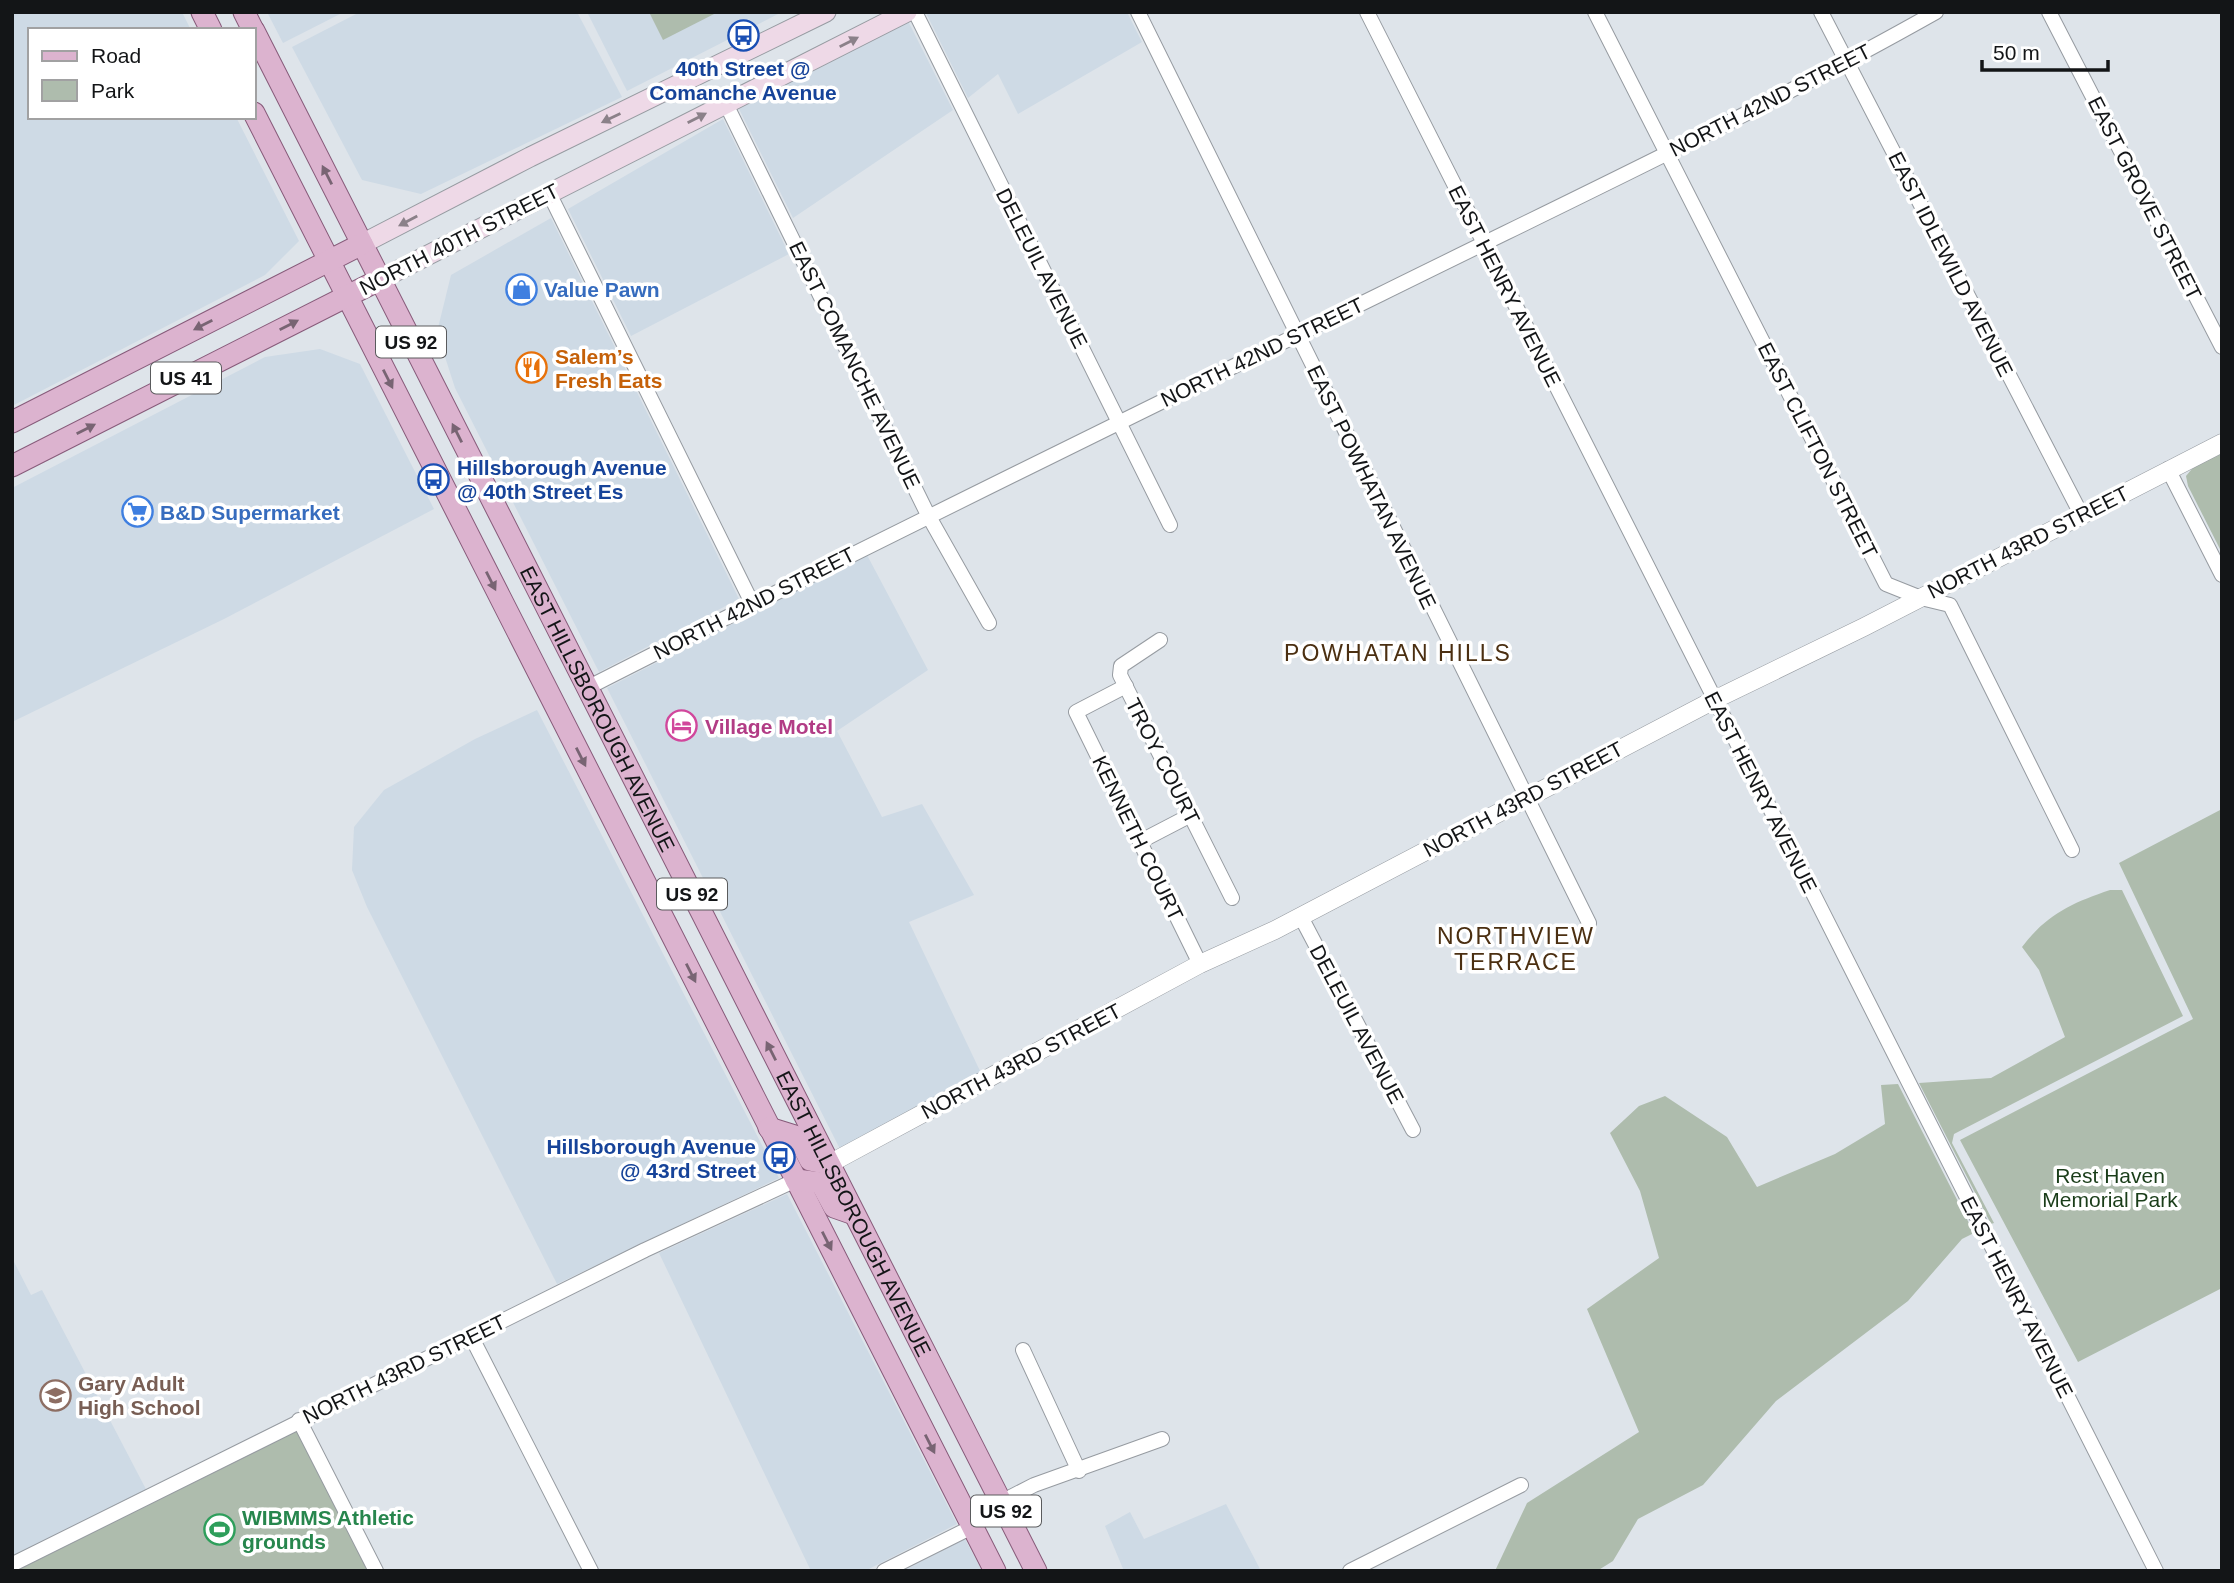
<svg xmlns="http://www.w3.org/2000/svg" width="2234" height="1583" viewBox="0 0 2234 1583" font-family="Helvetica,sans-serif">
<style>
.built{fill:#cedae5}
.green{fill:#aebcad}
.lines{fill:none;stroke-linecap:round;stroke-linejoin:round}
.minor-casing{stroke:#969ba1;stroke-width:16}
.tertiary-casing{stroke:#969ba1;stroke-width:19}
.secondary-casing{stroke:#969ba1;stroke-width:21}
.primary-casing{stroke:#875b7a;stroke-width:23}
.minor{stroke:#fff;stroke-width:14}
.tertiary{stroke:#fff;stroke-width:18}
.secondary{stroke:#eed9e7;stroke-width:19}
.primary{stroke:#dcb3cf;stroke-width:21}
.oneway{fill:#8b8189}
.oneway2{fill:#786473}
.labels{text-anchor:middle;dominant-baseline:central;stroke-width:7;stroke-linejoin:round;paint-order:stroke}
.shield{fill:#fff;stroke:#5a5b5d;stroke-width:2}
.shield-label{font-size:19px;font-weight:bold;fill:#131517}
.transit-label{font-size:21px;font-weight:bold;fill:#164399;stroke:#fff}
.street-label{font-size:21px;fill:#131517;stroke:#fff}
.shop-label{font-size:21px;font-weight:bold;fill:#366cbe;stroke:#fff;text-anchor:start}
.food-label{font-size:21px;font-weight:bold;fill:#c56008;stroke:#fff;text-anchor:start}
.hotel-label{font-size:21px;font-weight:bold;fill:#b23c85;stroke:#fff;text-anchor:start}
.park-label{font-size:21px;fill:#1a3d19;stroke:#fff}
.education-label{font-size:21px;font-weight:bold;fill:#785e54;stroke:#fff;text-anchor:start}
.leisure-label{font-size:21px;font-weight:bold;fill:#27864d;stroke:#fff;text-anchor:start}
.neighbourhood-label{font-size:23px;letter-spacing:2px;fill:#4b2f11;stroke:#fff}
</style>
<rect width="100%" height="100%" fill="#dee4ea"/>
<!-- built -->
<g class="built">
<path d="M12,12H182L191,30H30V117H236L299,241L265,275L12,406Z"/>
<path d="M267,12H344L283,43Z"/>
<path d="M360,12H577L622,97L421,194L362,180L292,47Z"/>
<path d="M587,12H782L627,91Z"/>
<path d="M1127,12L1142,42L1018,114L998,74L968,98L926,13Z"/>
<path d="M908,21L953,110L793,218L739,109Z"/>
<path d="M723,119L789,254L631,336L568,209Z"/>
<path d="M551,218L739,599L599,672L455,388L437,332L451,275Z"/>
<path d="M320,349L360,364L434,509L224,619L12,722V488L265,357Z"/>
<path d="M867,555L928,670L837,731L882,817L922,804L974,895L909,922L981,1073L840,1149L607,688Z"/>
<path d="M537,710L779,1178L557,1284L367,907L352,870L354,827L384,790L475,739Z"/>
<path d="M787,1194L957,1524L865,1571H811L659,1253Z"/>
<path d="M12,1258L31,1295L42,1290L149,1495L12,1571Z"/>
<path d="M1226,1504L1261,1571H1124L1105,1526L1130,1512L1144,1539Z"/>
<path d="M965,1539L982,1571H903Z"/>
</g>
<!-- green -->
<g class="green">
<path d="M649,12H718L663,40Z"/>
<path d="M2222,450V553L2188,486L2186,476L2196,464Z"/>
<path d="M2222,809V1288L2078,1362L1960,1140L2193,1019L2119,863Z"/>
<path d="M2110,890H2122L2183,1016L1954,1134L1952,1143L1994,1223L1991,1224L1919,1083L1991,1078L2065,1037L2039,970L2022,947C2047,914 2072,903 2110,890Z"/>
<path d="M1898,1084L1974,1233L1962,1239L1908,1301L1776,1401L1703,1485L1638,1519L1613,1561L1597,1571H1495L1527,1503L1639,1432L1587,1309L1659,1258L1640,1191L1610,1133L1639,1106L1665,1096L1727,1137L1757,1187L1835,1154L1885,1124L1881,1085Z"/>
<path d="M299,1420L376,1571H12V1565Z"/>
</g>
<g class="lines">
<defs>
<g id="minor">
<path d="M915,12L1170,525"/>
<path d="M1138,12L1589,923"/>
<path d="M1367,12L2156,1571"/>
<path d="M1595,12L1886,584L1921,598L1950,605L2072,850"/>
<path d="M1821,12L2082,516"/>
<path d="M2049,12L2222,347"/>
<path d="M726,104L928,515L989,623"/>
<path d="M549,193L752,603"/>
<path d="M2168,469L2222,575"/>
<path d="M1160,640L1121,666L1120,675L1232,898"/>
<path d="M1126,686L1076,712L1200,964"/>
<path d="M587,688C850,554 1116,424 1381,294C1567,202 1755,114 1936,12"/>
<path d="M1141,841L1191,815"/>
<path d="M1301,917L1413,1130"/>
<path d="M472,1338L591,1571"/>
<path d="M1023,1350L1079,1471"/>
<path d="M299,1420L376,1571"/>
<path d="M1001,1502L1034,1485L1162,1439"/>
<path d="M15,1563L645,1250L796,1180"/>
<path d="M884,1571L972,1527"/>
<path d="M1350,1571L1521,1485"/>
</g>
<path id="tertiary" d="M829,1164L1200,964L1275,930L1714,700L1864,627L2222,443"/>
<g id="secondary">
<path d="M362,244L530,157L826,12"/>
<path d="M379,280L907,12"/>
</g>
<g id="primary">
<path d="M202,12L211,30"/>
<path d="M244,12L253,30"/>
<path id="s1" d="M254,31L1036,1571"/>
<path d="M254,113L995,1571"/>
<path d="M12,422L362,244"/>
<path d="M12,466L379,280"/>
<path d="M769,1128L798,1137L810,1160L829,1164"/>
<path d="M796,1180L821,1183L834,1207L854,1214"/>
</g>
</defs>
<!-- minor casing -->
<use href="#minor" class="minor-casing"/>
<!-- tertiary casing -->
<use href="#tertiary" class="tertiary-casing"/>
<!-- secondary casing -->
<use href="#secondary" class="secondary-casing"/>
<!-- primary casing -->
<use href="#primary" class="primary-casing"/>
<!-- minor -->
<use href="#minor" class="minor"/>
<!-- tertiary -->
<use href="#tertiary" class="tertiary"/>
<!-- secondary -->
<use href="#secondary" class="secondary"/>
<!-- primary -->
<use href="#primary" class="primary"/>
</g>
<!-- one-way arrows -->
<defs><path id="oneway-solid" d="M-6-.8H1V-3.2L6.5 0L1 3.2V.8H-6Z" transform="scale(1.75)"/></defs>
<g class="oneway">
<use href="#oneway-solid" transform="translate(849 42) rotate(-27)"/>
<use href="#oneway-solid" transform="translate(611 118) rotate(154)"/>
<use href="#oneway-solid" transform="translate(697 118) rotate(-27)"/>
<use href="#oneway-solid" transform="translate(408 221) rotate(152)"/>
</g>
<g class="oneway2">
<use href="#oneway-solid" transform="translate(327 175) rotate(-117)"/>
<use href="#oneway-solid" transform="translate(203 325) rotate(153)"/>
<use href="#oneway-solid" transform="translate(289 325) rotate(-27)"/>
<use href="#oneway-solid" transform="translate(388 379) rotate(63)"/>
<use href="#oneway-solid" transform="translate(86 429) rotate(-27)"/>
<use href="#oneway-solid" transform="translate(457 433) rotate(-117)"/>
<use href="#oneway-solid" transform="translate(491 581) rotate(63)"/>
<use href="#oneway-solid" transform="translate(581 757) rotate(63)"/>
<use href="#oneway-solid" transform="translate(691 973) rotate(63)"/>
<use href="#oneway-solid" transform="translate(771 1051) rotate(-117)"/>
<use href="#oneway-solid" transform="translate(827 1241) rotate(63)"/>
<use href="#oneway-solid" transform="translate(930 1444) rotate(63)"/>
</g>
<!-- icons -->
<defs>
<symbol id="bus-ring" viewBox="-11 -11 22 22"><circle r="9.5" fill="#fff" stroke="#1a4fb4" stroke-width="1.5"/><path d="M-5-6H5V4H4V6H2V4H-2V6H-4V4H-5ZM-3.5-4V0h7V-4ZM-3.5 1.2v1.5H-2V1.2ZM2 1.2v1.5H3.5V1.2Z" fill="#1a4fb4"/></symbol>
<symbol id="shop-ring" viewBox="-11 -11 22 22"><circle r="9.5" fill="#fff" stroke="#3f7fe0" stroke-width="1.5"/><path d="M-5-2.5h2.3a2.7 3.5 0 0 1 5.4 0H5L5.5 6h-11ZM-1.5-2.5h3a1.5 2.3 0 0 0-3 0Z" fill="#3f7fe0"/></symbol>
<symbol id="restaurant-ring" viewBox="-11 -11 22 22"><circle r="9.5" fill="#fff" stroke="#e8710a" stroke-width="1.5"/><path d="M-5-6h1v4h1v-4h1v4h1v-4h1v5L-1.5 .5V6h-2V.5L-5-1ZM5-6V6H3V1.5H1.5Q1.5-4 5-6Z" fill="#e8710a"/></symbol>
<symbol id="supermarket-ring" viewBox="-11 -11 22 22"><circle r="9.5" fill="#fff" stroke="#3f7fe0" stroke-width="1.5"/><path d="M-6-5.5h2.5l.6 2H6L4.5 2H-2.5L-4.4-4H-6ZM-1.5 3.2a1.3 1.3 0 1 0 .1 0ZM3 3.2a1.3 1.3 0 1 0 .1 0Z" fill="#3f7fe0"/></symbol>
<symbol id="hotel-ring" viewBox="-11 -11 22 22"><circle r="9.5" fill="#fff" stroke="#d1479c" stroke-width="1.5"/><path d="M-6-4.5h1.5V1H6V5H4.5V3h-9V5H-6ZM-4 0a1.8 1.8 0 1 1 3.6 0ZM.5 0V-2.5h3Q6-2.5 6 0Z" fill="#d1479c"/></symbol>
<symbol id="school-ring" viewBox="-11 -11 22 22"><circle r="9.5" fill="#fff" stroke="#8d6e63" stroke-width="1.5"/><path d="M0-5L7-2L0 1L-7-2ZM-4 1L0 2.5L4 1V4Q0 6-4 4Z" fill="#8d6e63"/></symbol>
<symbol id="stadium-ring" viewBox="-11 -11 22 22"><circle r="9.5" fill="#fff" stroke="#2e9e5b" stroke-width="1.5"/><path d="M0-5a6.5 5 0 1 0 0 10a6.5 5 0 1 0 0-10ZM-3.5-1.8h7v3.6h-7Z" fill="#2e9e5b"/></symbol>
</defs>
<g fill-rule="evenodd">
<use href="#bus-ring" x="726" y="18" width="35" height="35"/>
<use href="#shop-ring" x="504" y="272" width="35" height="35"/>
<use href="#restaurant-ring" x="514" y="350" width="35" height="35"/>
<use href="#bus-ring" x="416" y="462" width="35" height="35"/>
<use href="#supermarket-ring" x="120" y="494" width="35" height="35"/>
<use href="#hotel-ring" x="664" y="708" width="35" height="35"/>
<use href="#bus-ring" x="762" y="1140" width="35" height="35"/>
<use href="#school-ring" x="38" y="1378" width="35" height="35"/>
<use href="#stadium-ring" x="202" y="1512" width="35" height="35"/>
</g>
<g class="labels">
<!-- shield labels -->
<g class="shield">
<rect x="376" y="326.5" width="70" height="31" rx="5"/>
<rect x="151" y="362.5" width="70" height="31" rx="5"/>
<rect x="657" y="878.5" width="70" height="31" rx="5"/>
<rect x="971" y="1495.5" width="70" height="31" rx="5"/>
</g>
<g class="shield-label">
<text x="411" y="342">US 92</text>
<text x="186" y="378">US 41</text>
<text x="692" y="894">US 92</text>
<text x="1006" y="1511">US 92</text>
</g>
<!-- transit labels -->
<g class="transit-label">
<text x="743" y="68">40th Street @<tspan x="743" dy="24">Comanche Avenue</tspan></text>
<text x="457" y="467" text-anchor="start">Hillsborough Avenue<tspan x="457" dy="24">@ 40th Street Es</tspan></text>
<text x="756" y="1146" text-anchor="end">Hillsborough Avenue<tspan x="756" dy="24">@ 43rd Street</tspan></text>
</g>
<!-- street labels -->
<g class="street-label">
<text transform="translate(1770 100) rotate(-27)">NORTH 42ND STREET</text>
<text transform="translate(2145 198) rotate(63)">EAST GROVE STREET</text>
<text transform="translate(459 239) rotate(-27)">NORTH 40TH STREET</text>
<text transform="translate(1951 264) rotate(63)">EAST IDLEWILD AVENUE</text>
<text transform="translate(1042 268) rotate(63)">DELEUIL AVENUE</text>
<text transform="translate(1505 286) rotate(63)">EAST HENRY AVENUE</text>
<text transform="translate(1262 352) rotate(-26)">NORTH 42ND STREET</text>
<text transform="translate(855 365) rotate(64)">EAST COMANCHE AVENUE</text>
<text transform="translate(1818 450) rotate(63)">EAST CLIFTON STREET</text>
<text transform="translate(1372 487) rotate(64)">EAST POWHATAN AVENUE</text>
<text transform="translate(2028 542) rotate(-27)">NORTH 43RD STREET</text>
<text transform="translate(754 603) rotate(-27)">NORTH 42ND STREET</text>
<text stroke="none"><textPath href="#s1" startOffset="760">EAST HILLSBOROUGH AVENUE</textPath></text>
<text transform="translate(1163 761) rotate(63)">TROY COURT</text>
<text transform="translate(1761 792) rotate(63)">EAST HENRY AVENUE</text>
<text transform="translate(1523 799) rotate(-28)">NORTH 43RD STREET</text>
<text transform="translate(1138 838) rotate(64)">KENNETH COURT</text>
<text transform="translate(1357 1024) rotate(62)">DELEUIL AVENUE</text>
<text transform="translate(1021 1061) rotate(-28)">NORTH 43RD STREET</text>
<text stroke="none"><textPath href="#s1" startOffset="1326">EAST HILLSBOROUGH AVENUE</textPath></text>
<text transform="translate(2017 1297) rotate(63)">EAST HENRY AVENUE</text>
<text transform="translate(404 1369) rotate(-26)">NORTH 43RD STREET</text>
</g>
<!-- shop labels -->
<g class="shop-label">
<text x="544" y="289">Value Pawn</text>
<text x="160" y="512">B&amp;D Supermarket</text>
</g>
<!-- food labels -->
<g class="food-label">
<text x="555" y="356">Salem’s<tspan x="555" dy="24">Fresh Eats</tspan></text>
</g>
<!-- hotel labels -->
<g class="hotel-label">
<text x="705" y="726">Village Motel</text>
</g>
<!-- park labels -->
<g class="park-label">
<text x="2110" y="1175">Rest Haven<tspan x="2110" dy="24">Memorial Park</tspan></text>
</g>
<!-- education labels -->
<g class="education-label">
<text x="78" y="1383">Gary Adult<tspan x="78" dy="24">High School</tspan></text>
</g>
<!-- leisure labels -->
<g class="leisure-label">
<text x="242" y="1517">WIBMMS Athletic<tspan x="242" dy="24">grounds</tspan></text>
</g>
<!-- neighbourhood labels -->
<g class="neighbourhood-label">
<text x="1398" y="653">POWHATAN HILLS</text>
<text x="1516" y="936">NORTHVIEW<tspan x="1516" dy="26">TERRACE</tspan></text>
</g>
</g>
<!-- border -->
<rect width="2234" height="1583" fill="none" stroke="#131517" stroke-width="28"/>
<!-- legend -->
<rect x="28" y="28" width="228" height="91" fill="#ffffff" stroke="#a1a1a2" stroke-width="2"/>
<rect x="42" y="51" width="35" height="10" fill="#dcb3cf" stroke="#a1a1a2" stroke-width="2"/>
<text x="91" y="63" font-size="21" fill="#131517">Road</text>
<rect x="42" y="80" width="35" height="21" fill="#aebcad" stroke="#a1a1a2" stroke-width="2"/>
<text x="91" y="98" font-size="21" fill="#131517">Park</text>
<!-- scale -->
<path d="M1982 60v10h126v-10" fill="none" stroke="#131517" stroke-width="3.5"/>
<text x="1993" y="60" font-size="21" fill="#131517" stroke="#ffffff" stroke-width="5" paint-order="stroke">50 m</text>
</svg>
